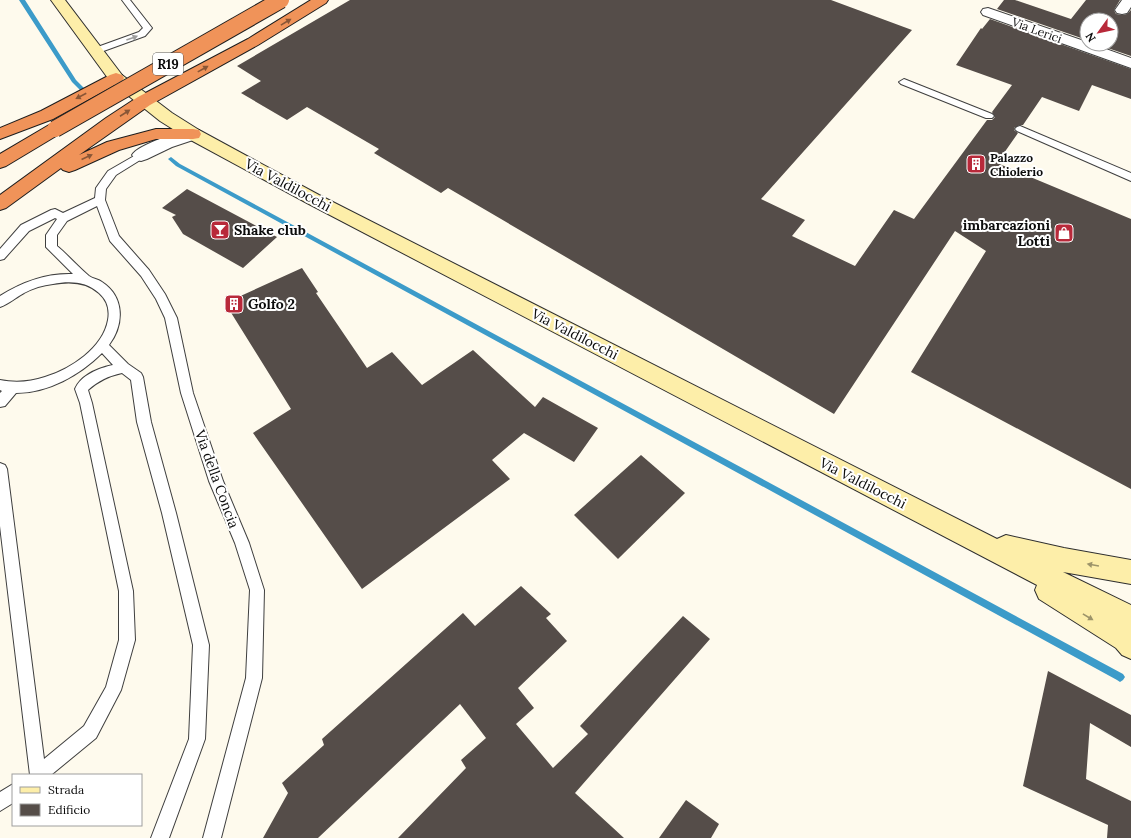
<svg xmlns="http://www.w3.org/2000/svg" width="1131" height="838" viewBox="0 0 1131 838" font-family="Lora,serif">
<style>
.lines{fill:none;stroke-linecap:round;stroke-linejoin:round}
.stream{fill:#3c9bc9;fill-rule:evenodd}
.building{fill:#554d49}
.lane-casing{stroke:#3f3f3f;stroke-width:2}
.street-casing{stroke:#3f3f3f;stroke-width:2}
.secondary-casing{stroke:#2e2e2e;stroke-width:2}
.highway-casing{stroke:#1d1d1d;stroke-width:2}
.lane{fill:#fff;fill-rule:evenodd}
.street{fill:#fff;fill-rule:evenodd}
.secondary{fill:#fdeea9;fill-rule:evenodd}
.highway{fill:#f09359;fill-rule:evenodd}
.highway-bridge-casing{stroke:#1d1d1d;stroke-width:18;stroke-linecap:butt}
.highway-bridge{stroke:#f09359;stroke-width:16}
.oneway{fill:#895636}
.oneway2{fill:#9e9e9e}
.oneway3{fill:#9d946a}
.labels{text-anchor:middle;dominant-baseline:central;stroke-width:4;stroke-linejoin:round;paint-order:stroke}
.far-street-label{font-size:12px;fill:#0c0c0c;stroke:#fff}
.far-poi-label{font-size:12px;font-weight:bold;fill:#0c0c0c;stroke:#fff;text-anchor:start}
.shield{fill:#fff;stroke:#555;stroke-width:1}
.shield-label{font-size:13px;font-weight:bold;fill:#0c0c0c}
.street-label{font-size:14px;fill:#0c0c0c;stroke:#fff}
.poi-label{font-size:14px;font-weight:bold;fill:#0c0c0c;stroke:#fff;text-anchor:start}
</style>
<rect width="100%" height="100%" fill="#fefaed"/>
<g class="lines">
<!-- stream -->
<g class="stream">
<path d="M19,0H25L76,80L85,89L84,90H80L72,82Z"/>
<path d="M171,157L180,164L1123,674L1125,677L1123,680L1120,682L1117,680L176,166L168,159Z"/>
</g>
</g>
<!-- building -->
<g class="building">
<path d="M350,0H831L912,30L761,199L805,220L792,236L855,266L894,210L914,219L987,120H992L995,117L992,112L1012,85L956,65L981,28L982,29L990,19L1131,69V99L1092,85L1079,111L1042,97L1023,125H1020L1014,128V130L1018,133L997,163L1131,219V489L911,372L986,251L955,231L834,414L448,188L441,193L374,153L379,149L307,107L287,120L241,93L261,81L237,66Z"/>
<path d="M1004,0H1015L1071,19L1086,0H1120L1114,10L1116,14L1122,15L1127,14L1131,10V56L1096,44H1111V20H1087V40L997,9Z"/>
<path d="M187,189L277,237L243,268L183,234L172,217L176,215L162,208Z"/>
<path d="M302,268L318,292L316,293L367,368L392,352L422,385L473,350L535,407L543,397L598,428L574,462L524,433L492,460L510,479L362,589L253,433L291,409L225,303Z"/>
<path d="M641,455L685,493L618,559L574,515Z"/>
<path d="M521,586L551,614L546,618L567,641L518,688L534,708L516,724L553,768L588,734L580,726L683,616L710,639L575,793L624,838H398L466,768L461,760L486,738L460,704L318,838H263L288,793L282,783L324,745L322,739L463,613L475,626Z"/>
<path d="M1048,671L1131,715V747L1090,723L1086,779L1131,801V838H1107L1108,825L1023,786Z"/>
<path d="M686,800L719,824L711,838H659Z"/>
</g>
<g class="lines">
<defs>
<g id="lane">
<path d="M122,0H130L152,28L145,36L98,53H92L91,51L92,49L139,32L143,28Z"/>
<path d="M904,79L992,114L994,116L992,118H986L901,84L899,82Z"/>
<path d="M1020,126L1131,173V181L1017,131L1015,129L1017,127Z"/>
<path d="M141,152L145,153L146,155L145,157L116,175L106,189L105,200L119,236L149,270L165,294L177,318L193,393L223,481L249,543L264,590L262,678L221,838H203L246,678L250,590L235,543L209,481L181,393L165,318L156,299L141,276L110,241L97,206L67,221L57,235V246C68,255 78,267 89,276C93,279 98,279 102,282C125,297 124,325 109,345L128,364L141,373L143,377L151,422L176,513L209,645L205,739L169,838H151L189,739L193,645L162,513L137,422L131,380L122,373C108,376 98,381 88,390L92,403L133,591L135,640L121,690L96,738L51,775H30L0,526V463L5,465L7,469L44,759L84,726L106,687L119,640V591L80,403L75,389C81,375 99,368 113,365L102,353C80,375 48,393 16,393L5,406L0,407V393L2,391L0,390V380C15,383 30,382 45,377C71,369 103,348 108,320C110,309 107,300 99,293C86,281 69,281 53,284C43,285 33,288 24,293C16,297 9,304 0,307V296C22,282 46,273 73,274L46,247V235L57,219L55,218L29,231L4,259L0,260V249L21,225L51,210L55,209L63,213L95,198L96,188L108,171Z"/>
<path d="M13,784V803L0,811V792Z"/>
</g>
<g id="street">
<path d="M1122,0H1131V7L1127,13L1122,14L1117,13L1115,10Z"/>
<path d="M988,8L1087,42V44H1092L1131,58V68L983,15L981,12L983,9Z"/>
<path d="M193,129L199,130L201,134L199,138L172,147L147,159L141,161L135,159L132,155C139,144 179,132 193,129Z"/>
</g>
<path id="secondary" d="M51,0H65L122,75L172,113L199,130L319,195L997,539L1006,535L1064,548L1131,560V584L1063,572L1131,605V659L1122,655L1116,648L1039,599L1035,590L1037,585L307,203L187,138L160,121L110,81Z"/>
<g id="highway">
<path d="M311,0H328L326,3L258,45L150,105L79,155L107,142L156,129H193L199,130L201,134L199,138L193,139H156L119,150L75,170L69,172L63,170L61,168L6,208L0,210V195L106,118L138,97L248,39Z"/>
<path d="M116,73L122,75L124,78L122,81L53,119L0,139V128L41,111L110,75Z"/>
<path d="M55,124L61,125L63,129L61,133L6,166L0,168V154L49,125Z"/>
</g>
</defs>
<!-- lane casing -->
<use href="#lane" class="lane-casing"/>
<!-- street casing -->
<use href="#street" class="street-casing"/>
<!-- secondary casing -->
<use href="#secondary" class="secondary-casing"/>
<!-- highway casing -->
<use href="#highway" class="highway-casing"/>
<!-- lane -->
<use href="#lane" class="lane"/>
<!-- street -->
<use href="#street" class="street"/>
<!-- secondary -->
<use href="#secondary" class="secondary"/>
<!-- highway -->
<use href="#highway" class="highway"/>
<defs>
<path id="highway-bridge" d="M55,129L281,0"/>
</defs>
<!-- highway-bridge casing -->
<use href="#highway-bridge" class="highway-bridge-casing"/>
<!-- highway-bridge -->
<use href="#highway-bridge" class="highway-bridge"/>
</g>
<!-- one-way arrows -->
<defs><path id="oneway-solid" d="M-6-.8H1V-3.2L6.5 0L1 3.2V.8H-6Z"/></defs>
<g class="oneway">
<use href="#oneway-solid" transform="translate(286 22) rotate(-31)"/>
<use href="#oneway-solid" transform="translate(203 69) rotate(-29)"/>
<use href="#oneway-solid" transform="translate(81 96) rotate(152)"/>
<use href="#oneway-solid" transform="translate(125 113) rotate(-33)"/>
<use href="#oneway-solid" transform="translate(87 157) rotate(-25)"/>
</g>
<use class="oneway2" href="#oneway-solid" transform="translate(132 38) rotate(-20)"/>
<g class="oneway3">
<use href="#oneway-solid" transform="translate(1093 565) rotate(-170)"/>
<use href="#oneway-solid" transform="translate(1088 617) rotate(31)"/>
</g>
<!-- icons -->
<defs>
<symbol id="building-square" viewBox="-11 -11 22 22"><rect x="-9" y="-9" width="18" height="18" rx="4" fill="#b8293a" stroke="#fff"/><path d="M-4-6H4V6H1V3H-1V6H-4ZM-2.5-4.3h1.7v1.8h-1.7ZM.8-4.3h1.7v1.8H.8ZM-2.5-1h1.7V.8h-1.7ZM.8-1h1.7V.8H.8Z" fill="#fff"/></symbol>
<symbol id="bar-square" viewBox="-11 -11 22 22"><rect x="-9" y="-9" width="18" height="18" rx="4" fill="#b8293a" stroke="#fff"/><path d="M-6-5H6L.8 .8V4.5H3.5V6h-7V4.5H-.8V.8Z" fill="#fff"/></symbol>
<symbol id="shop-square" viewBox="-11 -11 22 22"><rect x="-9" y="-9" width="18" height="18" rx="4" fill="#b8293a" stroke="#fff"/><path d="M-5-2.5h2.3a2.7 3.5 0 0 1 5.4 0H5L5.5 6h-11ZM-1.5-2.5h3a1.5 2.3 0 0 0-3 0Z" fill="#fff"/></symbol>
</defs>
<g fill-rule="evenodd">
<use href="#building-square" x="965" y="153" width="22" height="22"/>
<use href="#bar-square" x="209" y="219" width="22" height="22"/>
<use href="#shop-square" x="1053" y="222" width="22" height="22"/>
<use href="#building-square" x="223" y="293" width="22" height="22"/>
</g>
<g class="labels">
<!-- far-street labels -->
<g class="far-street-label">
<text transform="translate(1037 30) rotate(20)">Via Lerici</text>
</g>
<!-- far-poi labels -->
<g class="far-poi-label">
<text x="990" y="157">Palazzo<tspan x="990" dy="14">Chiolerio</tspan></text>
</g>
<!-- shield labels -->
<rect class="shield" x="153" y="53" width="30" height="22" rx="3"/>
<g class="shield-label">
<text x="168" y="64">R19</text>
</g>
<!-- street labels -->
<g class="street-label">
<text transform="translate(288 185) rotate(28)">Via Valdilocchi</text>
<text transform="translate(575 334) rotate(27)">Via Valdilocchi</text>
<text transform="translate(217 479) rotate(70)">Via della Concia</text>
<text transform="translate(863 483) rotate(27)">Via Valdilocchi</text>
</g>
<!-- poi labels -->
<g class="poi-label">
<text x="1050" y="225" text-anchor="end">imbarcazioni<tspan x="1050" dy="16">Lotti</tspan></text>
<text x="234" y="230">Shake club</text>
<text x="248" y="304">Golfo 2</text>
</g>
</g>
<!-- legend -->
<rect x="12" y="774" width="130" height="52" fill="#ffffff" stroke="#9e9e9e"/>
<rect x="20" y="787" width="20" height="6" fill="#fdeea9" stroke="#9e9e9e"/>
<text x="48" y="794" font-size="12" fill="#0c0c0c">Strada</text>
<rect x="20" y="804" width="20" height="12" fill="#554d49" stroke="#9e9e9e"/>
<text x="48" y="814" font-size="12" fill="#0c0c0c">Edificio</text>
<!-- north arrow -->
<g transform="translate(1099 32) rotate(237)"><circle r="19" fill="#ffffff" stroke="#9e9e9e"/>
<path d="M0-3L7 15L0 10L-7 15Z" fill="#b8293a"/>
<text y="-6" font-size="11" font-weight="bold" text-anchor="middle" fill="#0c0c0c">N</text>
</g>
</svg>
